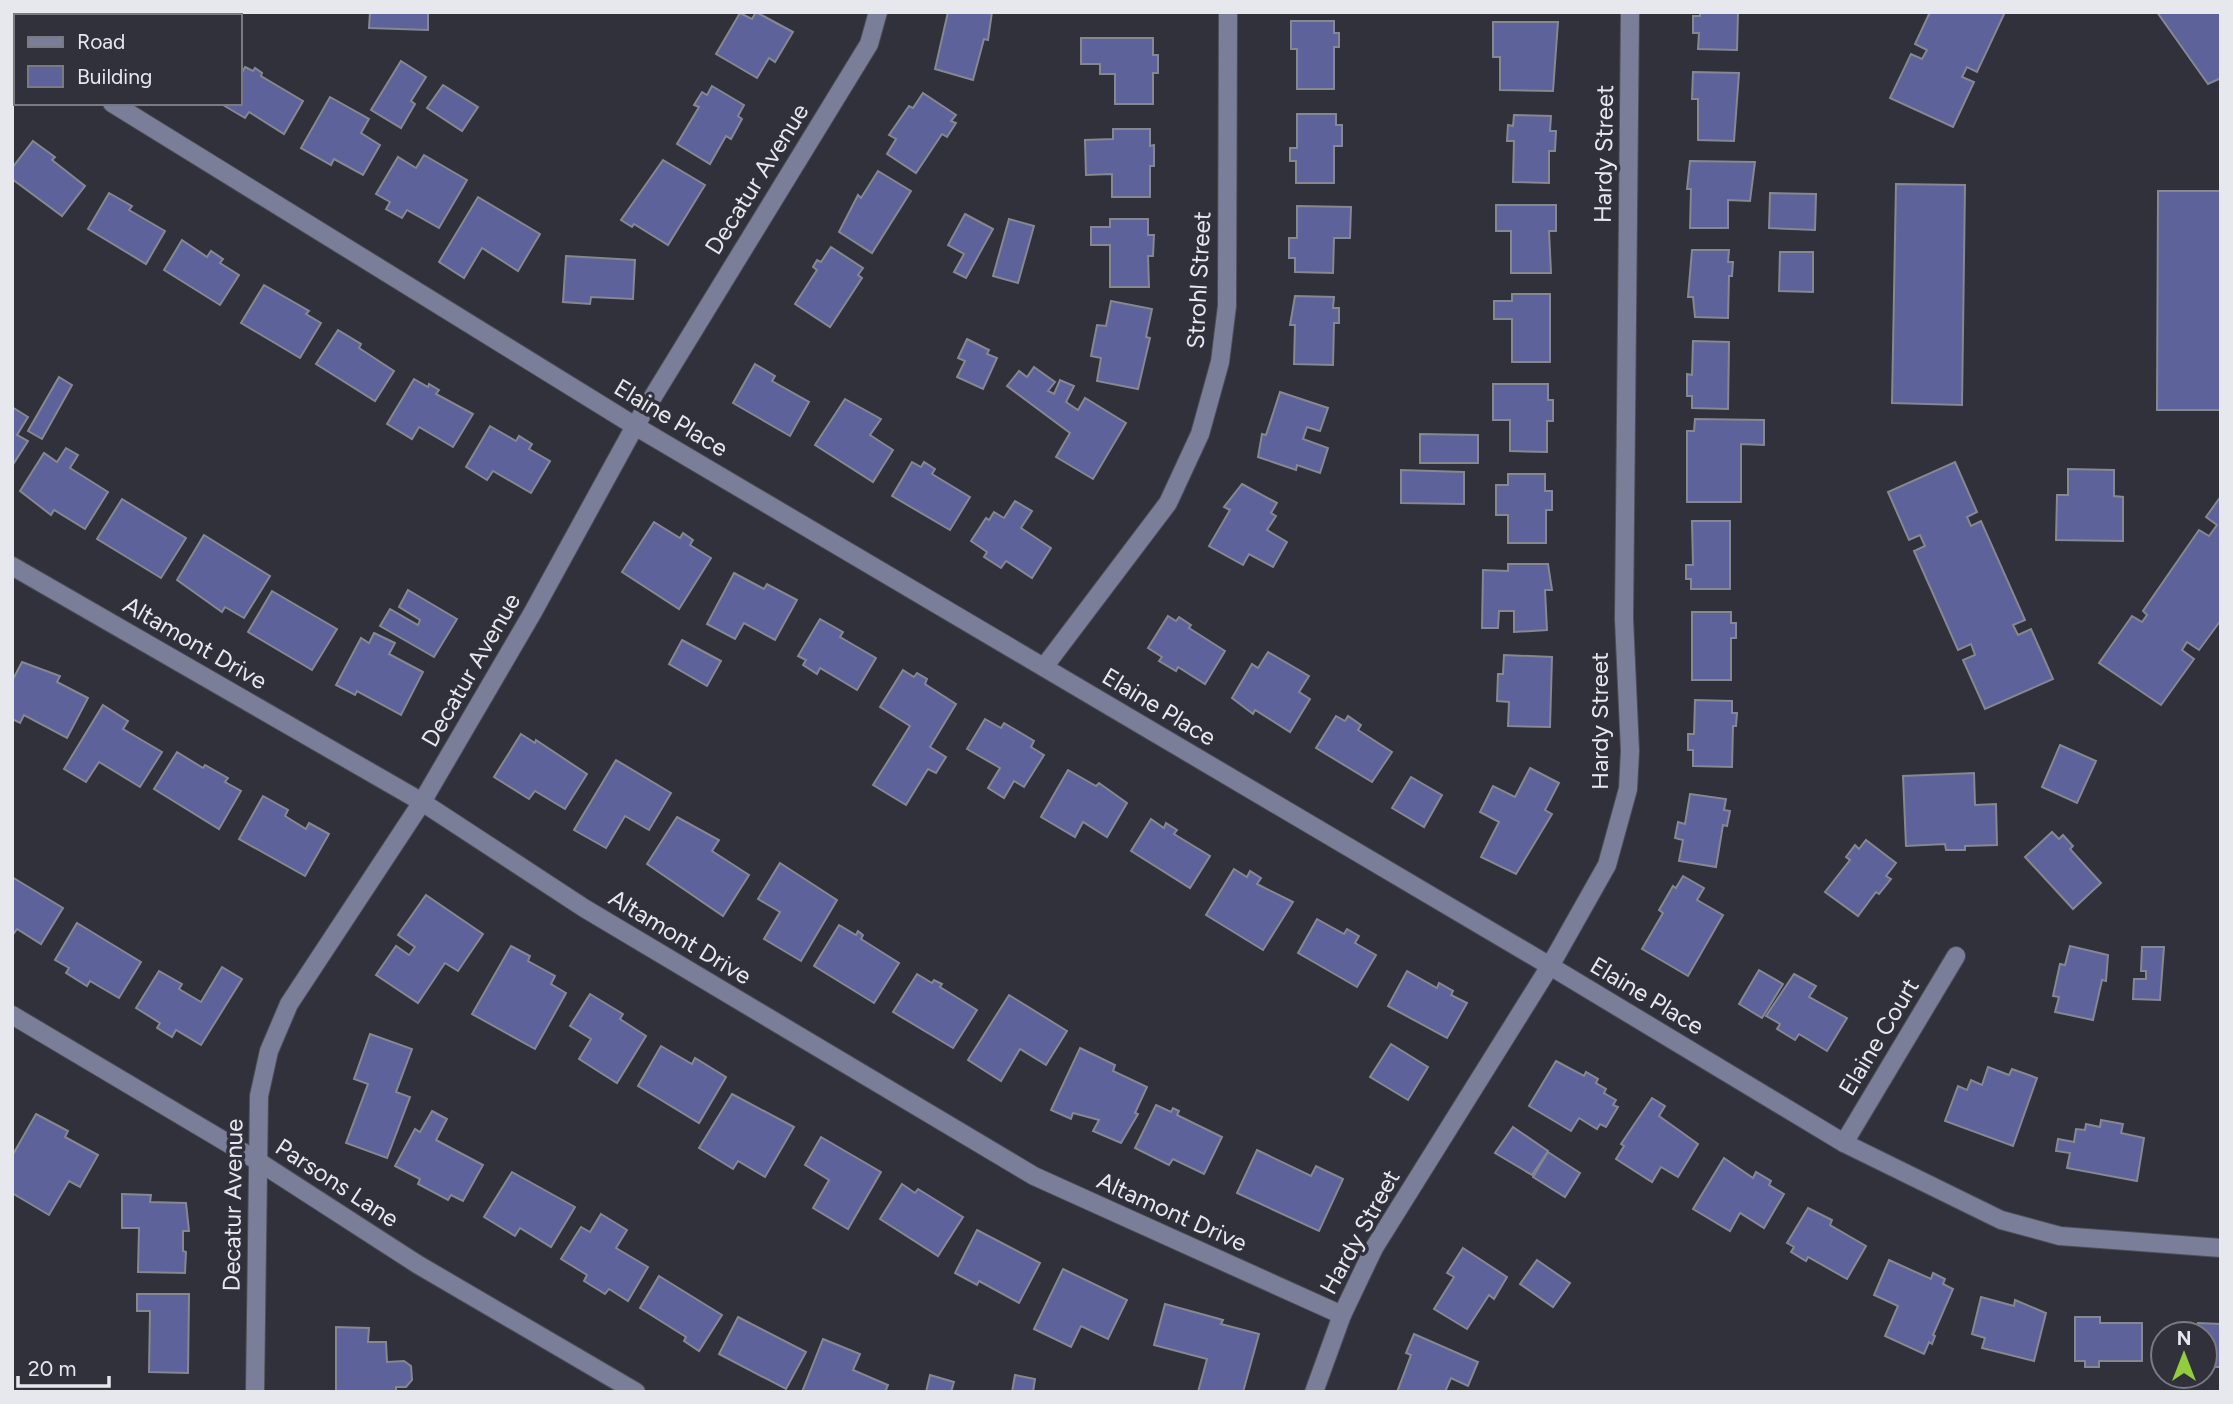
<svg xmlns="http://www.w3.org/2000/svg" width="2233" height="1404" font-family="Figtree,sans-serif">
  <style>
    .building { fill: #5e629a; stroke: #858791; stroke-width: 2 }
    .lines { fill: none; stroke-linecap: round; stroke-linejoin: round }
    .minor-casing { stroke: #4d4e57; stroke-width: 20 }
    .minor { stroke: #7b7e99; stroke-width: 18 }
    .labels { text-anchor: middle; stroke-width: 7; stroke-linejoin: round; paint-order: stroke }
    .street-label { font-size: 24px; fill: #e7e8ee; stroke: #30313a }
  </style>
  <rect width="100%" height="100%" fill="#30313a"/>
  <g class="building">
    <polygon points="370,12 428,12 428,30 369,28"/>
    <polygon points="756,12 793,32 775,62 769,58 757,78 716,54 740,13 752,19"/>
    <polygon points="948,12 992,12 988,40 984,39 973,80 935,69"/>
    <polygon points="1700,12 1738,12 1737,50 1698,49 1699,33 1693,33 1693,16 1700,16"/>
    <polygon points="1930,12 2005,12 1977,72 1967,67 1962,77 1974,82 1953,127 1890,98 1911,54 1922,59 1927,50 1915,44"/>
    <polygon points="2157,12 2221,12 2221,78 2208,84"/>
    <polygon points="1291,21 1334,21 1334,33 1339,33 1339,47 1334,47 1334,89 1297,89 1297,49 1291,49"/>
    <polygon points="1493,22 1558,22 1553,91 1500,90 1500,57 1493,57"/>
    <polygon points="1081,38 1153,38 1153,55 1158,55 1158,73 1153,73 1153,104 1115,104 1115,74 1100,74 1100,64 1081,64"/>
    <polygon points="401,61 426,77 411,101 415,104 401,128 371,110"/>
    <polygon points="245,67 253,71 255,68 262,73 261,76 303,101 284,134 249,112 245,118 223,105 240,103 240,76"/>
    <polygon points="1693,72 1739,73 1734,141 1698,140 1698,99 1692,99"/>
    <polygon points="443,85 478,107 462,131 427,108"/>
    <polygon points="712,86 744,105 738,116 742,119 731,139 726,136 710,164 677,144 699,107 694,105 702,92 707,95"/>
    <polygon points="923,93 956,115 951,121 956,123 947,137 942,134 916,173 887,154 896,139 889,135 909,106 913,108"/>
    <polygon points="330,97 369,119 361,133 380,145 363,175 334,159 331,165 301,148"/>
    <polygon points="1297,114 1336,114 1336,125 1342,125 1342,146 1334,146 1334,183 1296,183 1296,161 1290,161 1290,148 1297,148"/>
    <polygon points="1514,115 1551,116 1550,131 1556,131 1555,151 1549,151 1549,183 1513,182 1514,141 1507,141 1508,125 1513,126"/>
    <polygon points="1113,129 1150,129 1150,146 1154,145 1154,166 1150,166 1150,197 1112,197 1112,174 1086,175 1085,140 1113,139"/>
    <polygon points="33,141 55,157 52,160 85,186 62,216 12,179 12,168"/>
    <polygon points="424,155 467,180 439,228 407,210 402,218 386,209 390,202 376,194 398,157 416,168"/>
    <polygon points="663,160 705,185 668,245 634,224 632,227 621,220"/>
    <polygon points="1690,161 1755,162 1750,201 1728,200 1728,228 1690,228 1691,189 1687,189"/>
    <polygon points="878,171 911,191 872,253 839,232 858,195 861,198"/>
    <polygon points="1896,184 1965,185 1962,405 1892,403"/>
    <polygon points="2158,191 2221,191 2221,410 2157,410"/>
    <polygon points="109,193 132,206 129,210 165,231 146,264 88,229"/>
    <polygon points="1770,193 1816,194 1815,230 1769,228"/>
    <polygon points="478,197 540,234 518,271 482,248 464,278 439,262"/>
    <polygon points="1496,205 1556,205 1556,231 1549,231 1551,273 1511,273 1511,231 1496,231"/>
    <polygon points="1297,206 1351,207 1350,238 1334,238 1333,273 1295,272 1295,258 1289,258 1289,238 1297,238"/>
    <polygon points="965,214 993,229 966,278 954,272 964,254 948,245"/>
    <polygon points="1009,219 1034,226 1018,283 993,276"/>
    <polygon points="1110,219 1148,219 1148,235 1154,235 1153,256 1148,256 1149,287 1110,287 1110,245 1091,245 1091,227 1110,227"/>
    <polygon points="182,240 207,257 211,251 223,259 220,263 239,275 220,305 164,270"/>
    <polygon points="831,247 863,268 858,275 862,278 830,327 795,304 817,270 813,267 817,260 821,262"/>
    <polygon points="1692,250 1729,250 1728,262 1733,262 1732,276 1729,276 1728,318 1695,317 1693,297 1688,297"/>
    <polygon points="1780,252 1813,252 1813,292 1779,291"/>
    <polygon points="566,256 635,260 633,299 591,297 590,304 563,302"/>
    <polygon points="264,285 309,311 306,314 321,323 300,358 241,323"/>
    <polygon points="1512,294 1550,294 1550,362 1512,362 1512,319 1494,319 1494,301 1512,301"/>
    <polygon points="1295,296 1334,297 1333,308 1339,308 1339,323 1334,323 1333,365 1294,364 1295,325 1290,325"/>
    <polygon points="1111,301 1152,309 1146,337 1150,338 1138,389 1097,381 1101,358 1091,356 1097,325 1106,326"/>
    <polygon points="338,330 361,344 359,348 394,371 375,401 316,364"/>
    <polygon points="967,339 989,350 987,354 997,358 983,389 957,377 965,361 958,358"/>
    <polygon points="1693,341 1729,342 1728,409 1692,408 1692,396 1687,396 1687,374 1692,375"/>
    <polygon points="755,364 775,376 772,381 809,402 790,436 733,403"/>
    <polygon points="1034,367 1055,382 1048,391 1054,394 1060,380 1074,386 1066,402 1078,410 1085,398 1126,423 1093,479 1056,457 1070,433 1007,386 1019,371 1027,377"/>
    <polygon points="59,377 72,385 42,439 28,431"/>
    <polygon points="414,379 428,387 429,384 439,390 436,394 473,414 453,447 419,427 412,439 387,424"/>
    <polygon points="1493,384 1548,384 1548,400 1553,400 1553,421 1547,421 1547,452 1510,451 1510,420 1493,420"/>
    <polygon points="1280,392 1328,408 1320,431 1307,427 1303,439 1328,448 1320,473 1297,465 1296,470 1258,457 1262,434 1266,435"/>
    <polygon points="845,399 881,419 870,435 893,450 873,482 815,445"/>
    <polygon points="12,407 28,417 17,435 28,441 12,466"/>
    <polygon points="1695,419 1764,420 1764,445 1741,444 1741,502 1687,502 1687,431 1694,431"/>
    <polygon points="490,426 516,441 519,436 532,444 529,449 550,461 531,493 493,471 487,480 466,467"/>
    <polygon points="1420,434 1478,435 1478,463 1420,463"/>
    <polygon points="66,448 78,455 70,468 108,492 85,529 54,510 51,515 20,491 44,453 57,462"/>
    <polygon points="912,462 921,467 924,462 935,469 932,474 970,497 950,530 892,496"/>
    <polygon points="1955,462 1977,512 1967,517 1971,526 1981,521 2025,620 2013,625 2018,635 2031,629 2053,679 1985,709 1963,660 1975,655 1971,644 1958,650 1914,551 1925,546 1920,535 1909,540 1888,492"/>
    <polygon points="2068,469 2114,470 2114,496 2123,497 2123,541 2056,540 2057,495 2068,495"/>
    <polygon points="1401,470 1464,472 1464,504 1401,503"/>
    <polygon points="1508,474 1545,474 1545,491 1552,491 1552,510 1546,510 1546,543 1508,543 1508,515 1496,515 1496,485 1508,485"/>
    <polygon points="1242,484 1277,503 1271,513 1276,516 1267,530 1287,542 1273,567 1249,554 1243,565 1209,546 1230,510 1224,507"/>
    <polygon points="2221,496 2221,620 2199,650 2187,642 2182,650 2194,659 2161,705 2099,663 2132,616 2142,622 2147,615 2143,611 2199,530 2209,536 2217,525 2206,517"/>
    <polygon points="122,499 186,538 161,578 97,539"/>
    <polygon points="1015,501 1032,511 1021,528 1051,548 1032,578 1006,561 1001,568 984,557 987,552 971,541 986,518 989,520 994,512 1004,518"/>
    <polygon points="1692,521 1730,521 1730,589 1691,589 1691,579 1686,579 1686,565 1693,565"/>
    <polygon points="654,522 680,538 683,533 693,540 690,545 711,558 679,609 622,572"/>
    <polygon points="204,535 270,576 244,618 225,607 222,612 177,580"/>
    <polygon points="1508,564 1548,564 1552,590 1545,590 1547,630 1514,632 1514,611 1499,611 1498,628 1482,628 1483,570 1508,571"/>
    <polygon points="734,573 764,589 767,584 797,600 775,640 744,623 735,639 707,624"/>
    <polygon points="408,590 457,619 434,657 380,626 390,609 418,625 420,620 399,607"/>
    <polygon points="272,591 337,629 312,670 248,632"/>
    <polygon points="1692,612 1731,612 1731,623 1736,623 1736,638 1731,638 1731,680 1692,680"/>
    <polygon points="1168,616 1176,621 1179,617 1191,625 1189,628 1225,651 1205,684 1178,667 1176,671 1159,661 1162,657 1148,648"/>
    <polygon points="820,619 843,632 840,637 876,658 857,690 820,668 817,674 803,665 806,660 798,656"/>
    <polygon points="374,633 395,643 389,654 423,672 401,715 357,691 355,695 336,685 361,638 369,643"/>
    <polygon points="682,640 721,661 707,686 669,664"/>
    <polygon points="1268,652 1309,676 1299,692 1310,699 1290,732 1255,710 1253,714 1232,698 1252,664 1258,668"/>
    <polygon points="1504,655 1552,657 1550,727 1508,726 1509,702 1497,701 1498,674 1503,674"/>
    <polygon points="22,662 60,676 57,682 88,698 67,738 24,715 20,723 12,719 12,681"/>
    <polygon points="903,670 914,677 917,673 927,679 925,684 956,704 930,747 946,757 936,773 928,769 906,805 873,785 910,726 880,707"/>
    <polygon points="1695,700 1732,701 1732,713 1737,713 1736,726 1733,726 1732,767 1693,766 1693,750 1688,750 1688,734 1694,734"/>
    <polygon points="103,705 128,721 123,729 162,752 140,787 99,762 86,782 64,769"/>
    <polygon points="1336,716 1345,721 1348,716 1361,725 1358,730 1392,752 1372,782 1316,748"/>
    <polygon points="985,719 1001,728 1004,723 1034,741 1031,747 1044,755 1024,787 1014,781 1004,798 988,788 1000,768 967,749"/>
    <polygon points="521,734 535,743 536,740 587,774 565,809 535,791 529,799 494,777"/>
    <polygon points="2060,745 2096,761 2077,803 2042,787"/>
    <polygon points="177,752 203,768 205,765 228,778 225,782 241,791 219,829 154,789"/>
    <polygon points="616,760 671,793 649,830 625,816 606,848 574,830"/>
    <polygon points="1530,768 1559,783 1545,810 1552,814 1516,874 1481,857 1499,822 1480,812 1493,786 1515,797"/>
    <polygon points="1068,770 1096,786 1099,783 1127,803 1107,837 1083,822 1075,837 1041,817"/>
    <polygon points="1974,773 1975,805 1996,804 1997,845 1965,846 1965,850 1946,850 1945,844 1906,846 1903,776"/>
    <polygon points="1411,777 1442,795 1424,827 1392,808"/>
    <polygon points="1690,794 1726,799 1724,810 1730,811 1727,826 1723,825 1716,867 1679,861 1683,840 1675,838 1678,822 1685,824"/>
    <polygon points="263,796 288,810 285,816 306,829 309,823 329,834 305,876 239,839"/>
    <polygon points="677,817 719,840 712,851 749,875 723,916 647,864"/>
    <polygon points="1151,819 1164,828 1166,823 1177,830 1174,834 1210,856 1190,888 1131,851"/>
    <polygon points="2052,832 2059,839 2063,835 2073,846 2070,849 2101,883 2073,909 2025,857"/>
    <polygon points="1866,840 1896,863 1886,876 1891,879 1879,894 1876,892 1858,916 1825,892 1850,860 1846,857 1855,845 1859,849"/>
    <polygon points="780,863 837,900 801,961 764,939 780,912 758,899"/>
    <polygon points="1234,869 1247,877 1250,871 1261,878 1257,884 1293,902 1263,950 1206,915"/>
    <polygon points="1683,876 1704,888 1697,900 1723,915 1688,976 1642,949 1663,913 1659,910 1673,886 1676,888"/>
    <polygon points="12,877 63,908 41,944 17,929 12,936"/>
    <polygon points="426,895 483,934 458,971 445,963 418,1003 376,975 396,946 409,955 415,947 398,935"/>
    <polygon points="1317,919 1344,934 1347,929 1359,936 1355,943 1376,955 1357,987 1298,953"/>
    <polygon points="77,923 141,962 119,998 90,981 87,986 66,973 69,968 55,960"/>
    <polygon points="839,925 856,935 858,931 863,935 861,939 899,963 874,1003 814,966"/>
    <polygon points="511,946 530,956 528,961 555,976 551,984 566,993 535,1049 472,1014"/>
    <polygon points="2070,946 2108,955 2106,981 2102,980 2093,1020 2055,1012 2059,997 2053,996 2060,964 2065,965"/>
    <polygon points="2142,947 2164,947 2160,1000 2133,999 2134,979 2146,979 2146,971 2141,971"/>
    <polygon points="222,967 242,979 201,1045 176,1030 172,1037 157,1028 160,1023 136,1008 159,971 182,984 179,989 201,1002"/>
    <polygon points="1759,970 1783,984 1762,1018 1739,1004"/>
    <polygon points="1407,971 1437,988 1439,983 1453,991 1451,995 1467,1003 1447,1038 1388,1006"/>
    <polygon points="917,974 932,983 934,980 942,984 940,987 977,1010 953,1048 893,1012"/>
    <polygon points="1794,974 1816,986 1809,997 1847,1018 1827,1051 1799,1034 1795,1040 1777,1029 1780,1024 1766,1016"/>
    <polygon points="590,994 623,1014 620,1019 646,1036 617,1083 579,1059 591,1039 570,1026"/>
    <polygon points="1009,995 1067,1031 1046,1065 1020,1049 1001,1081 968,1060"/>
    <polygon points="370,1034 412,1049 396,1092 410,1097 387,1158 346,1143 368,1084 354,1079"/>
    <polygon points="1391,1044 1428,1067 1408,1100 1370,1077"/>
    <polygon points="661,1046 692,1064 695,1058 726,1077 699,1123 638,1086"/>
    <polygon points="1080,1048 1115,1065 1113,1071 1147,1087 1135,1113 1138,1114 1121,1143 1093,1131 1099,1120 1073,1113 1071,1119 1051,1110"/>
    <polygon points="1556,1061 1584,1076 1586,1072 1598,1079 1596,1083 1606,1089 1604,1093 1616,1100 1613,1105 1618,1107 1606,1127 1600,1124 1597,1129 1579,1118 1571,1131 1529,1106"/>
    <polygon points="1988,1067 2009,1075 2012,1069 2037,1078 2013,1146 1945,1121 1958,1086 1967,1090 1971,1080 1982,1085"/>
    <polygon points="732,1094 794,1127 765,1177 738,1161 733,1169 699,1148"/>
    <polygon points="1652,1098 1665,1106 1659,1116 1698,1144 1678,1177 1661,1167 1652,1182 1616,1159 1624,1146 1621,1144"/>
    <polygon points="1156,1105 1171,1112 1173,1108 1179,1111 1177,1115 1222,1137 1204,1174 1173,1159 1169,1165 1135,1148"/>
    <polygon points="432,1111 447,1119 436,1140 483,1165 463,1201 451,1195 448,1200 418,1184 420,1179 395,1166 415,1129 420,1132"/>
    <polygon points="36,1114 68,1131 65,1137 98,1155 80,1187 69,1181 49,1215 12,1193 12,1156"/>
    <polygon points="2101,1120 2123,1124 2121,1133 2144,1138 2137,1181 2067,1168 2070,1153 2056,1151 2058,1139 2074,1142 2076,1129 2085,1130 2086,1124 2100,1127"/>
    <polygon points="1513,1127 1548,1151 1532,1175 1495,1153"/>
    <polygon points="821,1137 881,1172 848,1229 813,1208 829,1180 805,1165"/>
    <polygon points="1257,1150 1311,1176 1316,1166 1343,1179 1319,1231 1237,1193"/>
    <polygon points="1548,1152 1580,1173 1565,1197 1533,1177"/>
    <polygon points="1724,1158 1753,1178 1756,1172 1771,1181 1769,1185 1784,1194 1764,1228 1740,1213 1730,1231 1693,1209"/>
    <polygon points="512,1172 575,1207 551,1247 520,1228 515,1236 484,1217"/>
    <polygon points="902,1184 915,1193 918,1189 963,1217 938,1256 880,1219"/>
    <polygon points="122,1194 151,1195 150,1202 186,1203 189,1231 183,1231 183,1251 186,1252 185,1273 138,1272 139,1228 122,1228"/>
    <polygon points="1808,1208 1832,1220 1830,1225 1866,1246 1847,1279 1808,1257 1806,1261 1791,1252 1794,1247 1787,1243"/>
    <polygon points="601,1214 627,1230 616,1248 648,1267 628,1301 609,1289 605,1294 584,1281 587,1275 561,1259 581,1227 590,1232"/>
    <polygon points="977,1230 1040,1263 1019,1303 979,1281 977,1285 955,1273"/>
    <polygon points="1463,1248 1507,1277 1494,1299 1489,1295 1467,1329 1434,1309 1454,1277 1447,1273"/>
    <polygon points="1537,1260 1570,1283 1553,1307 1520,1284"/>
    <polygon points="1889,1260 1931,1279 1933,1273 1945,1279 1943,1284 1953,1289 1933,1335 1935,1336 1932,1344 1929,1342 1924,1354 1885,1336 1898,1306 1874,1295"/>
    <polygon points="1063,1269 1127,1300 1108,1339 1081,1326 1071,1347 1034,1329"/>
    <polygon points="659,1276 722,1315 699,1351 684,1341 686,1337 640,1308"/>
    <polygon points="137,1294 189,1294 188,1373 149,1372 150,1311 137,1311"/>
    <polygon points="1981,1297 2014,1306 2015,1300 2046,1313 2034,1361 1982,1348 1985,1338 1972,1334"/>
    <polygon points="1165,1304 1223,1320 1221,1324 1259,1334 1243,1392 1198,1392 1207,1359 1154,1345"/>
    <polygon points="738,1317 806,1352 786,1389 719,1354"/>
    <polygon points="2075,1317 2100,1317 2100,1323 2142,1323 2142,1361 2099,1361 2099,1367 2085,1367 2085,1361 2075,1361"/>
    <polygon points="2198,1323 2221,1324 2220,1367 2205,1367 2205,1334 2198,1334"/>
    <polygon points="336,1327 369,1328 368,1342 386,1342 387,1362 404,1361 411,1366 412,1380 406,1387 396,1387 396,1392 336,1392"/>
    <polygon points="1414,1334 1478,1362 1468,1386 1451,1378 1445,1392 1397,1392 1411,1355 1406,1353"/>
    <polygon points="823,1339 860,1354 853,1370 888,1385 885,1392 802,1392"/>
    <polygon points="930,1375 954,1382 951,1392 926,1392"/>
    <polygon points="1015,1375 1035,1379 1033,1392 1012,1392"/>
  </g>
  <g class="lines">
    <g class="minor-casing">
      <g id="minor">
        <polyline points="27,12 29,16"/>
        <polyline points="112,103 635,426 1550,966 1844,1143 2001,1220 2060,1236 2221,1248"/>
        <polyline points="12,566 422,802 584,908 1034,1176 1342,1315"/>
        <polyline points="1044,667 1168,503 1200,434 1220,362 1227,306 1228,12"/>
        <polyline points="12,1015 256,1160 417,1264 636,1392"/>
        <polyline points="1844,1143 1956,956"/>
        <polyline points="255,1392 259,1096 269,1051 289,1004 422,802 533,612 635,426 869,44 878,12"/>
        <polyline points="1314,1392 1342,1315 1374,1248 1550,966 1607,865 1628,789 1630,751 1624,619 1630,12"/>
      </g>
    </g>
    <use href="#minor" class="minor"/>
  </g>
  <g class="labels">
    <g class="street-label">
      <text transform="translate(1604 154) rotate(-89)" y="8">Hardy Street</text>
      <text transform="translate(757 179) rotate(-58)" y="8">Decatur Avenue</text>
      <text transform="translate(1199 280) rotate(-87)" y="8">Strohl Street</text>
      <text transform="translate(671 418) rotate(31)" y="8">Elaine Place</text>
      <text transform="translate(195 643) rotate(30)" y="8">Altamont Drive</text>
      <text transform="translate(471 670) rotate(-60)" y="8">Decatur Avenue</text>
      <text transform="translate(1159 707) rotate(31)" y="8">Elaine Place</text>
      <text transform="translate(1600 721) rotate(-90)" y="8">Hardy Street</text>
      <text transform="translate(680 937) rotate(31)" y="8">Altamont Drive</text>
      <text transform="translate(1647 996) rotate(31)" y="8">Elaine Place</text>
      <text transform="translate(1879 1037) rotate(-59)" y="8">Elaine Court</text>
      <text transform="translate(337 1183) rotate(33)" y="8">Parsons Lane</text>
      <text transform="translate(233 1205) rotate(-89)" y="8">Decatur Avenue</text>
      <text transform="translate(1172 1212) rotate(24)" y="8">Altamont Drive</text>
      <text transform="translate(1360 1232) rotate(-61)" y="8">Hardy Street</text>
    </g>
  </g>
  <rect width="2233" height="1404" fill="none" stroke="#e7e8ee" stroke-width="28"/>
  <rect x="14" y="14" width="228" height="91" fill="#30313a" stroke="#797a82" stroke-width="2"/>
  <rect x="28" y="37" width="35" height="10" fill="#7b7e99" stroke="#797a82" stroke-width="2"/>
  <text x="77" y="49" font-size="21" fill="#e7e8ee">Road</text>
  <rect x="28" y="66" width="35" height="21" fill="#5e629a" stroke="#797a82" stroke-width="2"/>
  <text x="77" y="84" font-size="21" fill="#e7e8ee">Building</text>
  <g transform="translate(2184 1355)"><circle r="33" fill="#30313a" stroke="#797a82" stroke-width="2"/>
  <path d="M0-5L12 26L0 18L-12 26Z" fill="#91cd3f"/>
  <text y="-10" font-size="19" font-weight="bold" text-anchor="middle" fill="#e7e8ee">N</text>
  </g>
  <path d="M18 1376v10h91v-10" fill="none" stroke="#e7e8ee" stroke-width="3.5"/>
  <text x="28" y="1376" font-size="21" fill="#e7e8ee" stroke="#30313a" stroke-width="5" paint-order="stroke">20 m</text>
</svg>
